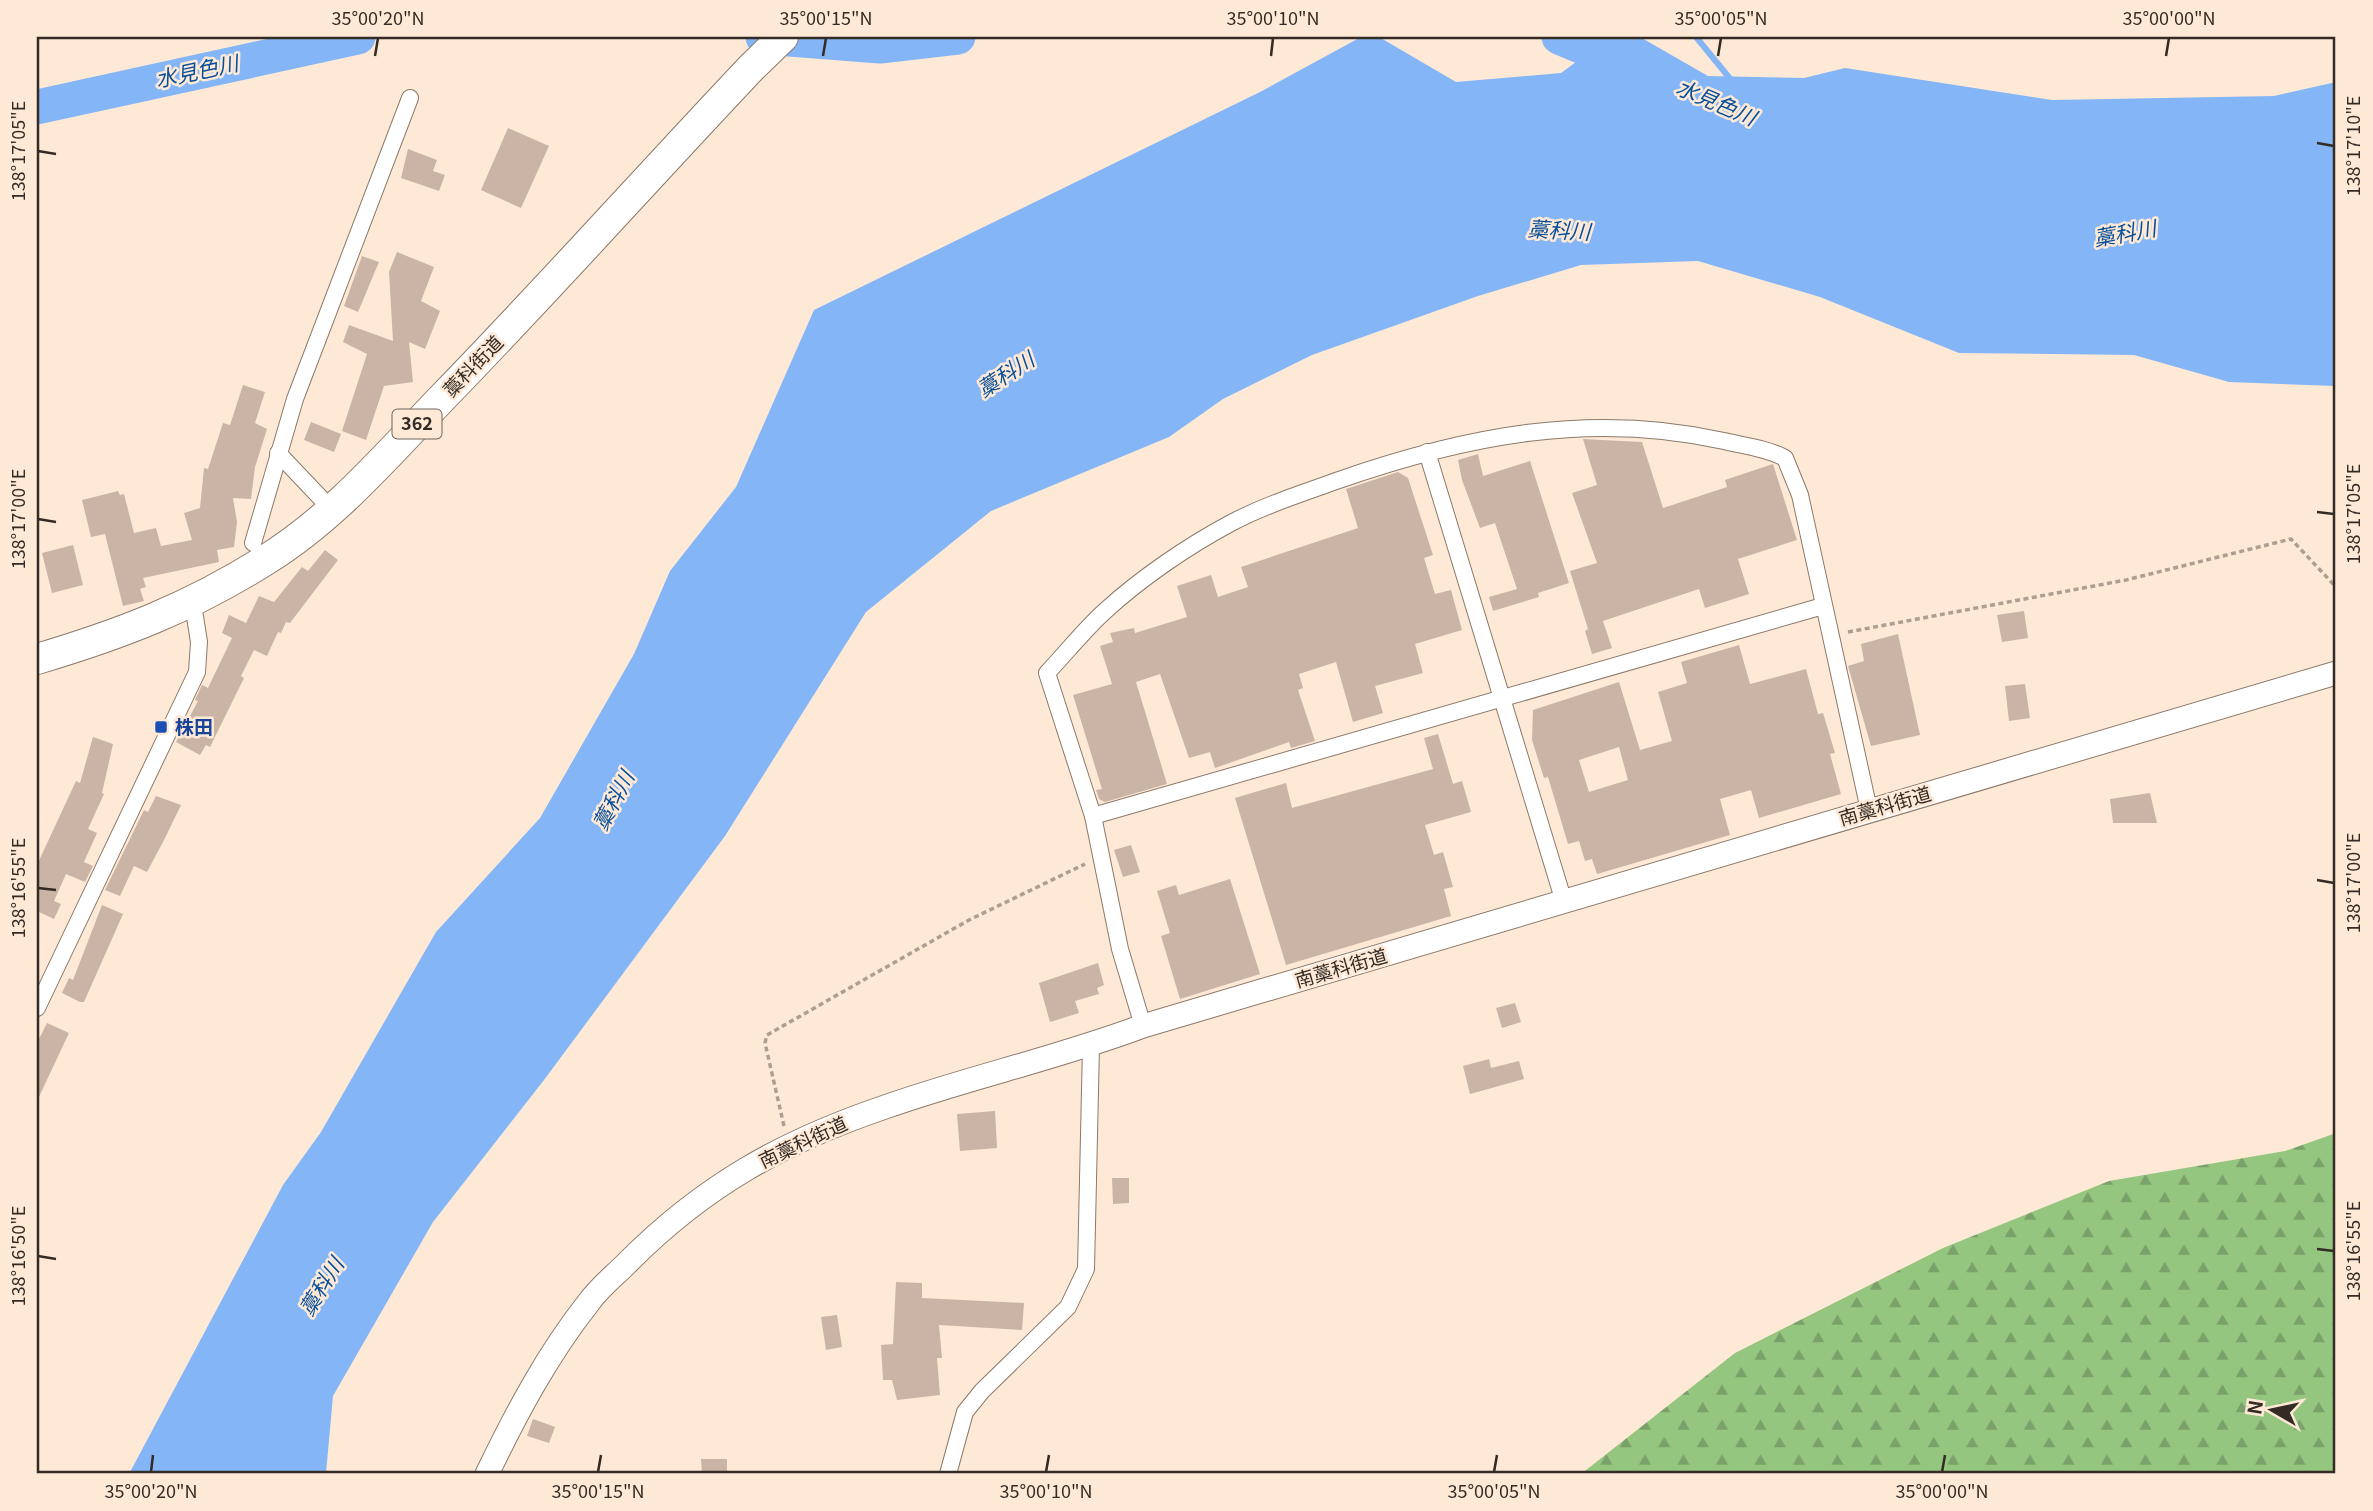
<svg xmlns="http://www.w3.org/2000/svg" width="2373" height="1511" font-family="Georgia,'Noto Sans JP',serif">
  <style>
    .forest { fill: url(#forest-firs) }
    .water { fill: #84b6f7 }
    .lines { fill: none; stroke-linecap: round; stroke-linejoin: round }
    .stream { stroke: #84b6f7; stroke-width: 6 }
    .river { stroke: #84b6f7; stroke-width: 35 }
    .building { fill: #cab4a5; fill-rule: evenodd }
    .street-casing { stroke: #8c7969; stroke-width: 18 }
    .secondary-casing { stroke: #8c7969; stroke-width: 25 }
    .highway-casing { stroke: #8c7969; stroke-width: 32 }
    .path { stroke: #ad9e90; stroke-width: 3.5; stroke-dasharray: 5 3.5; stroke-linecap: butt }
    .street { stroke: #fff; stroke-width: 16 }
    .secondary { stroke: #fff; stroke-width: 23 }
    .highway { stroke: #fff; stroke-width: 30 }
    .ticks { fill: none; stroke: #332b24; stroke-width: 2.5 }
    .transit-dot { fill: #1a4fb4; stroke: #fee9d7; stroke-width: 2.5 }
    .labels { text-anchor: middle; stroke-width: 5; stroke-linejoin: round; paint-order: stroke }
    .shield { fill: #fee9d7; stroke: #70645a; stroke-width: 2 }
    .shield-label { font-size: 18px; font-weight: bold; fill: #332b24 }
    .street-label { font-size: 19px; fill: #332b24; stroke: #fee9d7 }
    .transit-label { font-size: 19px; font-weight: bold; fill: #164399; stroke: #fee9d7; text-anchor: start }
    .water-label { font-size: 21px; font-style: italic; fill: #074f9a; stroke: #fee9d7 }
    .neatline { fill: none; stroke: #332b24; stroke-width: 2.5 }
    .ticks-label { font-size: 18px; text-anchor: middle; fill: #332b24 }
  </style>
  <defs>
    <pattern id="forest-firs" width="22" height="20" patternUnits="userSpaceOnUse" patternTransform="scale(1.75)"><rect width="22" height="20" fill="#95c680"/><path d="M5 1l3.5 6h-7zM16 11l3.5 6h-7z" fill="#7aa169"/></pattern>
  </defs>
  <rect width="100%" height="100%" fill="#fee9d7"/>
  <polygon class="forest" points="2336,1133 2336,1474 1581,1474 1735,1353 1943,1248 2109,1181 2285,1151"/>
  <polygon class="water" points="1361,37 1379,37 1456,82 1561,73 1610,37 1640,37 1708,76 1804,78 1845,68 2052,100 2274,96 2336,82 2336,386 2229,382 2134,355 1959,353 1820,297 1698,261 1581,265 1478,296 1312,355 1223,399 1169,437 991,511 866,612 725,836 544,1080 433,1222 333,1396 326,1473 129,1474 283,1185 321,1132 436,932 540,818 634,654 670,571 736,487 814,310 1260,92"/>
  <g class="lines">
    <polyline class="stream" points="1696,37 1732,81"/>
    <g class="river">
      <polyline points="763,37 880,46 958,37"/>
      <polyline points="1559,37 1636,69"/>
      <polyline points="37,107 358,37"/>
    </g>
  </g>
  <g class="building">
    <polygon points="508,128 549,146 521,208 481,190"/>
    <polygon points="408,149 437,160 433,171 445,175 439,191 401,178"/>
    <polygon points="397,252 434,267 421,301 440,311 425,349 409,342 413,382 384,386 366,440 342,431 367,354 343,342 349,325 393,341 389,272"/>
    <polygon points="362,256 379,262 358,312 344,306"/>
    <polygon points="243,385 265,392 255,423 267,429 255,467 251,499 233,498 237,522 234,547 217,550 219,562 143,578 146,587 140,589 144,601 123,606 105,534 91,537 82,500 118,491 120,495 124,494 134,533 156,528 161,546 192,540 184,513 200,508 204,468 208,469 223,423 230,425"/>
    <polygon points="311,422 341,434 334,452 304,440"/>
    <polygon points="1583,439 1642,442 1663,508 1727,487 1725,480 1773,464 1797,540 1738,559 1749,594 1705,608 1699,589 1603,621 1612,648 1592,654 1585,631 1588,629 1570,571 1597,563 1572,493 1597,485"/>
    <polygon points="1478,454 1483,476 1530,461 1569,583 1538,593 1539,597 1493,611 1489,597 1517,589 1495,523 1480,528 1462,480 1458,460"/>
    <polygon points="1398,472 1408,478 1433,555 1424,558 1435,594 1451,590 1462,630 1415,644 1423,673 1375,686 1383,713 1353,722 1336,662 1299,674 1303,688 1298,690 1315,741 1291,748 1289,742 1215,768 1210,752 1189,758 1160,674 1136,682 1167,784 1105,802 1099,799 1096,790 1102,789 1073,695 1112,684 1100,646 1113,642 1110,633 1134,628 1135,633 1187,617 1177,586 1211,575 1218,597 1248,587 1241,567 1358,528 1346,489"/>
    <polygon points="73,545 83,585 52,593 42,553"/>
    <polygon points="325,550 338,560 290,623 286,622 281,633 278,632 267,656 254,650 241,676 244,678 210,747 206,745 200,755 176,742 198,701 195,700 202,685 208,688 232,638 222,633 229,615 246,623 259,596 274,602 302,567 308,571"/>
    <polygon points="2024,611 2028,638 2002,642 1997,615"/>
    <polygon points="1898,634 1920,735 1871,746 1848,666 1864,661 1861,644"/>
    <path d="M1739,645L1750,684L1806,669L1818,714L1823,713L1835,753L1830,754L1841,794L1759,818L1751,790L1720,799L1730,835L1597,874L1592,859L1585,861L1579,841L1568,844L1548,777L1544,778L1532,740L1533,710L1619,682L1640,750L1672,741L1658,692L1687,683L1681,662ZM1619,747L1628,780L1589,792L1579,760Z"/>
    <polygon points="2025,684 2030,718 2009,721 2005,686"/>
    <polygon points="1438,734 1453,784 1462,781 1471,812 1425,825 1434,855 1443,852 1453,887 1444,889 1451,916 1286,965 1235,798 1286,783 1292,808 1433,769 1424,738"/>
    <polygon points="93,737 113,744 102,793 104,794 88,829 97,833 84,862 93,866 85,882 66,874 54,901 61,904 54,919 37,911 37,865 76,781 80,783"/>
    <polygon points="2150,793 2157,823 2113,823 2110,799"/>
    <polygon points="156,796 181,805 164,840 147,872 134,866 120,896 105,890 144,810 148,812"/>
    <polygon points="1131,845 1140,872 1123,877 1114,850"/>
    <polygon points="1230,879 1260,974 1180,999 1161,936 1170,933 1157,891 1176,885 1179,895"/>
    <polygon points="102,905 123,914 84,1002 80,1002 62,993 69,978 73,980"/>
    <polygon points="1098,963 1104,985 1097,988 1099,994 1075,1001 1079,1013 1050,1022 1039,983"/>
    <polygon points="1515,1003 1521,1022 1502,1028 1496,1008"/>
    <polygon points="47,1023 69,1033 37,1101 37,1043"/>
    <polygon points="1489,1059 1491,1068 1519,1061 1524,1079 1470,1094 1463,1066"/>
    <polygon points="995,1111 997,1148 960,1151 957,1114"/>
    <polygon points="1112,1178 1129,1178 1129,1203 1113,1204"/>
    <polygon points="896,1282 922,1283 922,1298 1024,1303 1022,1330 939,1325 942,1358 937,1358 940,1395 897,1400 892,1380 883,1380 881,1345 893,1344"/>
    <polygon points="837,1315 842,1347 826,1350 821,1317"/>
    <polygon points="533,1419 555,1427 549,1443 527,1436"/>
    <polygon points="701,1459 727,1459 727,1474 702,1474"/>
  </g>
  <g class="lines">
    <g class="street-casing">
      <g id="street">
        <polyline points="1427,452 1564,902"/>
        <polyline points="278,453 333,511"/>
        <polyline points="253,543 295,399 410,98"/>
        <polyline points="1093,816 1823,606"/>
        <polyline points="37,1008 197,672 199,642 193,604"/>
        <path d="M1143,1026L1120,949L1093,816L1047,673C1066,653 1084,630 1105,611C1141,578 1188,546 1231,523C1265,505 1303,493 1339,480C1465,436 1591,411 1724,441C1744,446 1766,448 1785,458L1800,495L1869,810"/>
        <polyline points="948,1474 965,1412 982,1391 1068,1307 1086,1269 1091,1046"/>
      </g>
    </g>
    <g class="secondary-casing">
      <path id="secondary" d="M487,1474C516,1414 547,1355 589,1302C599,1288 614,1276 626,1264C703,1186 782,1142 885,1107C970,1077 1058,1058 1143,1026L2336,673"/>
    </g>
    <g class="highway-casing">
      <path id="highway" d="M37,659C121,634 189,608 264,561C334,518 387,455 443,397C548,289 648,177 751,68L783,37"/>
    </g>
    <g class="path">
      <polyline points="1848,632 2126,580 2291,539 2336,587"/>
      <polyline points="784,1126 765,1043 767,1035 969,920 1085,864"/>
    </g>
    <use href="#street" class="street"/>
    <use href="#secondary" class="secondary"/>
    <use href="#highway" class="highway"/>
  </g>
  <path class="ticks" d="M375,56L378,38M823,56L826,38M1271,56L1273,38M1718,56L1721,38M2166,56L2169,38M2317,143L2334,146M38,151L56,154M2317,512L2334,514M38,519L56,522M2317,880L2334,883M38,888L56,890M2317,1249L2334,1251M38,1256L56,1259M151,1472L153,1455M598,1472L601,1455M1046,1472L1049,1455M1494,1472L1497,1455M1942,1472L1945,1455"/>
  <rect class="transit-dot" x="154" y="720" width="14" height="14" rx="3.5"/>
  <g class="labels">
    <rect class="shield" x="392.5" y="409.5" width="49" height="29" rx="5"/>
    <g class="shield-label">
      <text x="417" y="430">362</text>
    </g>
    <g class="street-label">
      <text transform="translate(473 366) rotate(-46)" y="7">藁科街道</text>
      <text transform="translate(1885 806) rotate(-16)" y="7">南藁科街道</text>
      <text transform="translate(1341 968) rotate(-16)" y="7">南藁科街道</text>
      <text transform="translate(803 1142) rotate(-25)" y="7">南藁科街道</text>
    </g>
    <g class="transit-label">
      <text x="175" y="734">株田</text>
    </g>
    <g class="water-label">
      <text transform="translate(197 72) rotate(-12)" y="7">水見色川</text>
      <text transform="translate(1716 103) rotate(23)" y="7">水見色川</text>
      <text transform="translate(1559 231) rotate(3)" y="7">藁科川</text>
      <text transform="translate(2125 234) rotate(-10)" y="7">藁科川</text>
      <text transform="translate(1006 375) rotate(-33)" y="7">藁科川</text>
      <text transform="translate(614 801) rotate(-62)" y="7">藁科川</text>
      <text transform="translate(322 1287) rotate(-58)" y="7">藁科川</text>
    </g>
  </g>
  <rect width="2373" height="1511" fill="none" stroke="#fee9d7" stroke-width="77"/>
  <g transform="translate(2272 1410) rotate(279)" stroke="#fee9d7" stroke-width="5" paint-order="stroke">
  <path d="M0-5L12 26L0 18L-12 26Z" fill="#332b24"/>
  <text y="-10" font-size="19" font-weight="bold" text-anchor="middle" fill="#332b24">N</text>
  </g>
  <rect x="38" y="38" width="2296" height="1434" class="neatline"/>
  <g class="ticks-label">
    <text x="378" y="25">35°00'20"N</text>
    <text x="826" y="25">35°00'15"N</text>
    <text x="1273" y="25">35°00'10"N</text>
    <text x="1721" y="25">35°00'05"N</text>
    <text x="2169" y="25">35°00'00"N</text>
    <text transform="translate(2354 146) rotate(-90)" y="6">138°17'10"E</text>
    <text transform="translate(19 151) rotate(-90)" y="6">138°17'05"E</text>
    <text transform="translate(2354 514) rotate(-90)" y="6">138°17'05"E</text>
    <text transform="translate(19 519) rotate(-90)" y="6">138°17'00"E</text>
    <text transform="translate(2354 883) rotate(-90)" y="6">138°17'00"E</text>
    <text transform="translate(19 888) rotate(-90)" y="6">138°16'55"E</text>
    <text transform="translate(2354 1251) rotate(-90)" y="6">138°16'55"E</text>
    <text transform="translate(19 1256) rotate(-90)" y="6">138°16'50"E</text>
    <text x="151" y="1498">35°00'20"N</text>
    <text x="598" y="1498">35°00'15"N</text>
    <text x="1046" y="1498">35°00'10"N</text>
    <text x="1494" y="1498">35°00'05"N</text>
    <text x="1942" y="1498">35°00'00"N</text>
  </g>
</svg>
